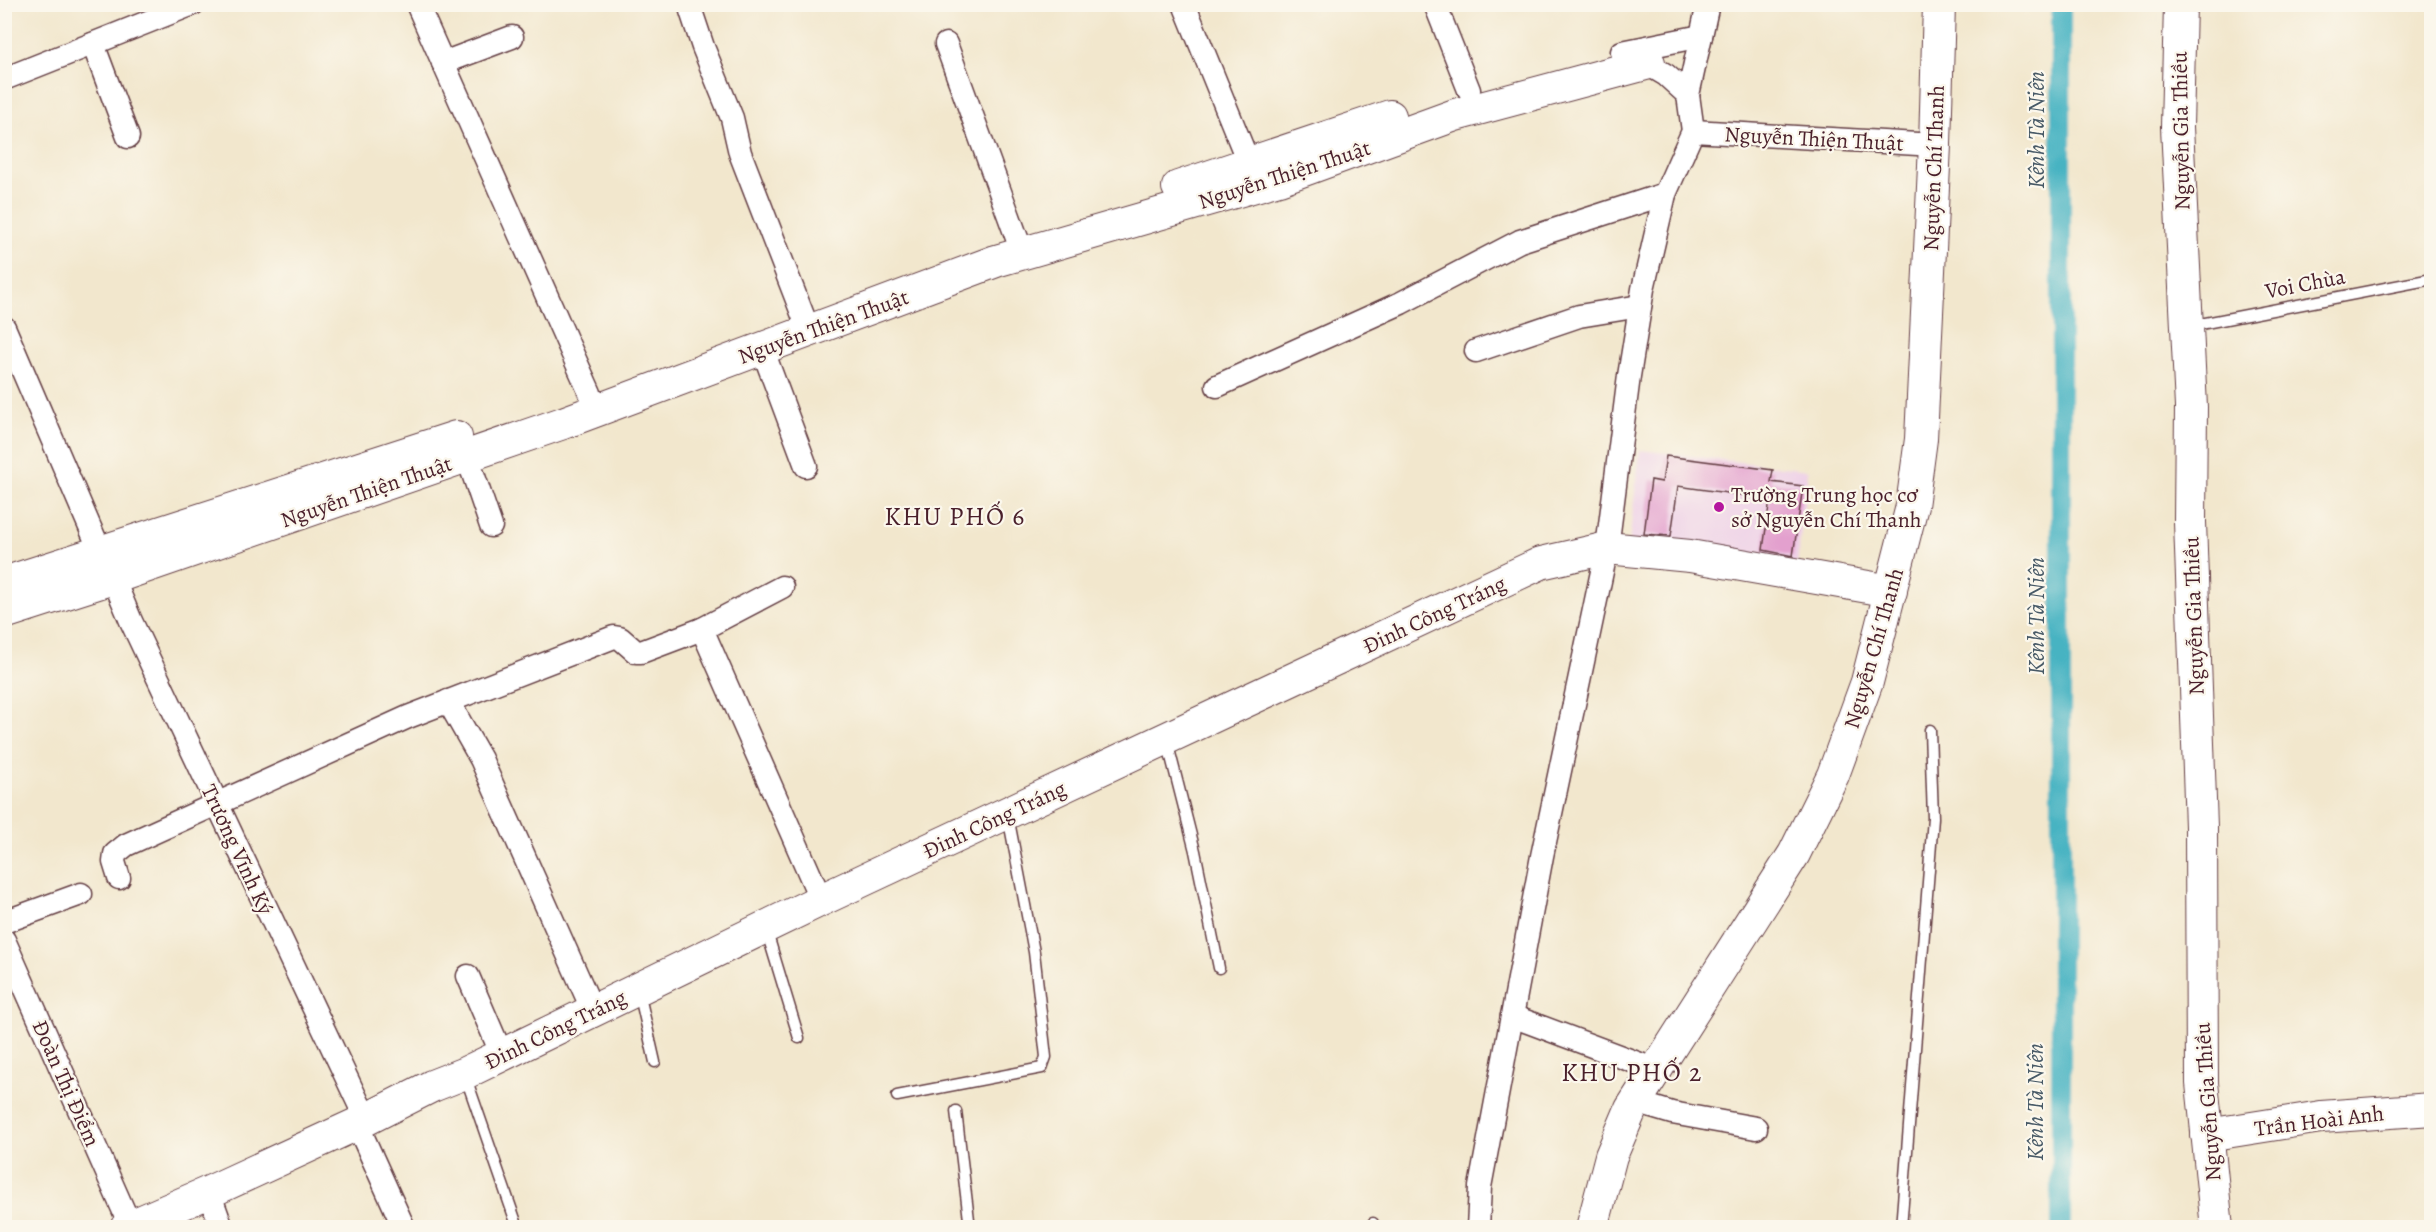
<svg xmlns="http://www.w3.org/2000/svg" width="2436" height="1232" font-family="Alegreya,serif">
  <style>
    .built { fill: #eed0e7 }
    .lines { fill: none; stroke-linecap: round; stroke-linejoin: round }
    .canal { stroke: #46b3c2; stroke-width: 20 }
    .building { fill: #e3a0ce }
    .lane-casing { stroke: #633d43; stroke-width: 13 }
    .street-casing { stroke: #633d43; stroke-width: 25 }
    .secondary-casing { stroke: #633d43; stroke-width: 34 }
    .lane { stroke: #fff; stroke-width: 10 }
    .street { stroke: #fff; stroke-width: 22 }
    .secondary { stroke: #fff; stroke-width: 32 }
    .poi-dot { fill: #b5179e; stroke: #fbf7ec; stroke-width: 2 }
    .labels { text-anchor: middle; stroke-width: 4.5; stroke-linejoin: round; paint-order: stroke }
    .street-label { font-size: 22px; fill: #4a1f2b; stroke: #fbf7ec }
    .poi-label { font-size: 22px; fill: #4a1f2b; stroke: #fbf7ec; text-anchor: start }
    .water-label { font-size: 24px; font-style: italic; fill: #485a67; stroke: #fbf7ec }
    .quarter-label { font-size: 26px; letter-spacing: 1.5px; fill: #4a1f2b; stroke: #fbf7ec }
  </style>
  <rect width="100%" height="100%" fill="#fbf7ec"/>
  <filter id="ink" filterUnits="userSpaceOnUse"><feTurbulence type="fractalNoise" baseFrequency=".0167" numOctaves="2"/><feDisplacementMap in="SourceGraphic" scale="12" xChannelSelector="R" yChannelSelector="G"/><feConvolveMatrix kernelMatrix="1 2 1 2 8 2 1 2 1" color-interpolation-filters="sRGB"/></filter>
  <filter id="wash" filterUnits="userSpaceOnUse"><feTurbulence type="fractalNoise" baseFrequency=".008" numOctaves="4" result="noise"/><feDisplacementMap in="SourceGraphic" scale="24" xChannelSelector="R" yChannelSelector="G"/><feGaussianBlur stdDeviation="1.35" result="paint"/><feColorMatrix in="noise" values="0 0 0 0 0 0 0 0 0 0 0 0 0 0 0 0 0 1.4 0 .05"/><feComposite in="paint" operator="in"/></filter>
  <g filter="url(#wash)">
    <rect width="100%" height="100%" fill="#f2e7cd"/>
    <polygon class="built" points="1640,450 1808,470 1797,564 1629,544"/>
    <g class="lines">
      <polyline class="canal" points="2061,1228 2061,4"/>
    </g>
    <g id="blocks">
      <polygon class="building" points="1666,456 1773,470 1771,482 1803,486 1793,556 1763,550 1770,499 1678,486 1671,536 1644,534 1651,480 1662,482"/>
    </g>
  </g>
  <g filter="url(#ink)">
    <use href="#blocks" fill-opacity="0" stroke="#633d43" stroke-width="1.5"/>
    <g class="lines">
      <g class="lane-casing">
        <g id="lane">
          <polyline points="2190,326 2432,279"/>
          <polyline points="1167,741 1195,851 1219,968"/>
          <polyline points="766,929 799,1038"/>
          <polyline points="639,992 655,1062"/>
          <polyline points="465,1075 518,1228"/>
          <polyline points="897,1096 1042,1068 1046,1057 1034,952 1008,816"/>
          <polyline points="956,1111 970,1228"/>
          <polyline points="1373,1223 1373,1228"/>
          <polyline points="1901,1228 1933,818 1930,730"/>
        </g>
      </g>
      <g class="street-casing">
        <g id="street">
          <polyline points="417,4 590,393"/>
          <polyline points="1184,4 1249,164"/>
          <polyline points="1435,4 1469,90"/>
          <polyline points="691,11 703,47 732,118 740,153 809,331"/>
          <polyline points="93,44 128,137"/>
          <polyline points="946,44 1018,241"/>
          <polyline points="1622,52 1701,36"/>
          <polyline points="1634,56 1666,75 1688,95"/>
          <polyline points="443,63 512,37"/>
          <polyline points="4,79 193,4"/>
          <polyline points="1693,131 1935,145"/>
          <polyline points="4,327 101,553"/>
          <polyline points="762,348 806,466"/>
          <polyline points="1476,351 1579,316 1640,306"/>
          <polyline points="1217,386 1401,303 1520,241 1665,194"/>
          <polyline points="467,456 491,526"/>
          <polyline points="113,578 131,621 366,1119"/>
          <polyline points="702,629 782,587"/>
          <polyline points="448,701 481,759 593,1011"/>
          <polyline points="119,878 114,862 115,854 126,845 408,717 614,637 620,638 636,652 641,652 702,629 821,900"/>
          <polyline points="4,922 81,894"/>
          <polyline points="4,940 130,1225"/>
          <polyline points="468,976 502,1055"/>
          <polyline points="1512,1016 1656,1070"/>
          <polyline points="1635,1102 1672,1113 1756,1128"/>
          <polyline points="357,1124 404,1228"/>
          <polyline points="209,1192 222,1228"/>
          <polyline points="1478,1228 1480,1187 1542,856 1607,548 1629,376 1643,289 1665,194 1693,131 1688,95 1708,4"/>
        </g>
      </g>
      <g class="secondary-casing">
        <g id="secondary">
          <polyline points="2180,4 2177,127 2191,407 2190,522 2201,827 2202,1083 2217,1228"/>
          <polyline points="1178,187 1390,116"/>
          <polyline points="4,583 456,437"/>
          <polyline points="4,613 113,578 563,423 996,261 1279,179 1455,115 1649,63"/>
          <polyline points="2207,1135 2321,1117 2432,1109"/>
          <polyline points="126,1228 209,1192 357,1124 432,1086 465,1073 821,900 1541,563 1607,548 1690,556 1891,591"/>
          <polyline points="1592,1228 1611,1156 1631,1109 1794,854 1833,775 1867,682 1912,506 1921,439 1935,145 1939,4"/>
        </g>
      </g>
      <use href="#lane" class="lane"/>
      <use href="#street" class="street"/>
      <use href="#secondary" class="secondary"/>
    </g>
  </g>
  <circle class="poi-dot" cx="1719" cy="507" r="6"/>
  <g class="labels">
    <g class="street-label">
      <text transform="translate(2180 131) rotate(-91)" y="8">Nguyễn Gia Thiều</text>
      <text transform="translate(1814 138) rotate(3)" y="8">Nguyễn Thiện Thuật</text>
      <text transform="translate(1933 168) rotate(-88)" y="8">Nguyễn Chí Thanh</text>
      <text transform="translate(1284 174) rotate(-18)" y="8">Nguyễn Thiện Thuật</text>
      <text transform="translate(2305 283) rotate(-11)" y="8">Voi Chùa</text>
      <text transform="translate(823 326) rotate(-20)" y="8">Nguyễn Thiện Thuật</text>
      <text transform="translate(366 491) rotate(-19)" y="8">Nguyễn Thiện Thuật</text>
      <text transform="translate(1434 614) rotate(-25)" y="8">Đinh Công Tráng</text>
      <text transform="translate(2193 616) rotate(-92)" y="8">Nguyễn Gia Thiều</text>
      <text transform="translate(1873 648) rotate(-74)" y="8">Nguyễn Chí Thanh</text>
      <text transform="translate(994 819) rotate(-25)" y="8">Đinh Công Tráng</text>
      <text transform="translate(238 849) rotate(65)" y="8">Trương Vĩnh Ký</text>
      <text transform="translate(555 1029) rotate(-26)" y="8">Đinh Công Tráng</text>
      <text transform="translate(67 1083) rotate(66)" y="8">Đoàn Thị Điểm</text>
      <text transform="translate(2207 1102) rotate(-94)" y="8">Nguyễn Gia Thiều</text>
      <text transform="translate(2319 1120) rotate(-7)" y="8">Trần Hoài Anh</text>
    </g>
    <g class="poi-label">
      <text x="1731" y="502">Trường Trung học cơ<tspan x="1731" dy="25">sở Nguyễn Chí Thanh</tspan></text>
    </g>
    <g class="water-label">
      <text transform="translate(2036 130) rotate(-90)" y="8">Kênh Tà Niên</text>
      <text transform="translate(2036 616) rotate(-90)" y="8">Kênh Tà Niên</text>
      <text transform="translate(2035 1102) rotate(-90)" y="8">Kênh Tà Niên</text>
    </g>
    <g class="quarter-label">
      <text x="955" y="525">KHU PHỐ 6</text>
      <text x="1632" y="1081">KHU PHỐ 2</text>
    </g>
  </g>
  <rect width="2436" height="1232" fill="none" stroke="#fbf7ec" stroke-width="24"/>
</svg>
